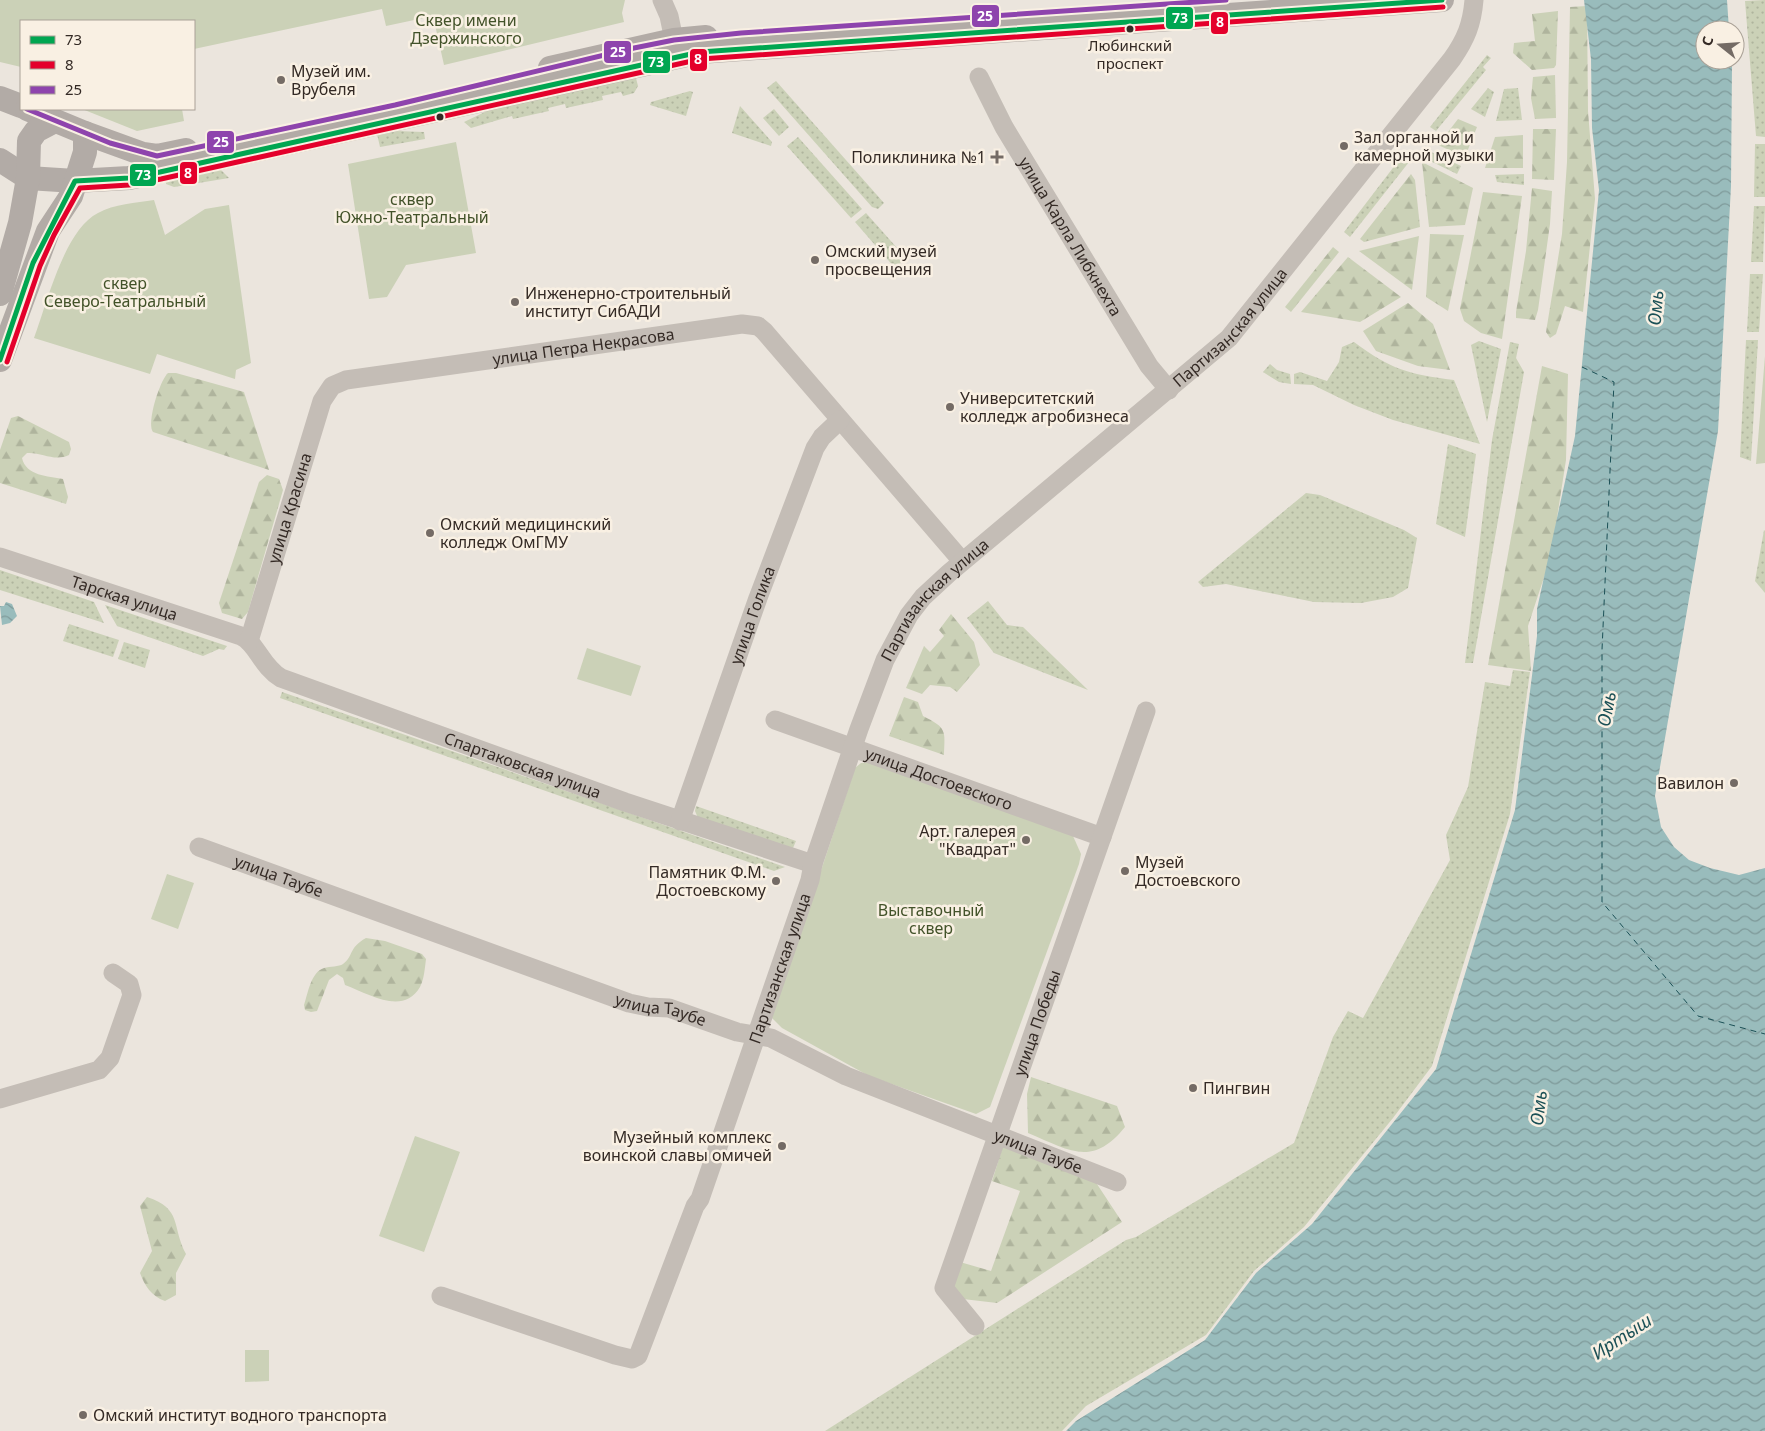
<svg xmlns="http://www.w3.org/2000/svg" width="1765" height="1431" font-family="'Noto Sans',sans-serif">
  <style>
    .grass { fill: url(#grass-dots) }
    .forest { fill: url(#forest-firs) }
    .park { fill: #cbd1b7 }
    .water { fill: url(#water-waves) }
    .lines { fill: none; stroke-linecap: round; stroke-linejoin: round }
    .ferry { stroke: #1b5056; stroke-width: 1; stroke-dasharray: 6 5; stroke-linecap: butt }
    .minor { stroke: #c4bdb6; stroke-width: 19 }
    .major { stroke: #b2aba6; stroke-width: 24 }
    .bus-1-casing { stroke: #f9f0e3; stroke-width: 9 }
    .bus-2-casing { stroke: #f9f0e3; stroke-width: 9 }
    .bus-3-casing { stroke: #f9f0e3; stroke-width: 9 }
    .bus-1 { stroke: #00a651; stroke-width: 5 }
    .bus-2 { stroke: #e4002b; stroke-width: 5 }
    .bus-3 { stroke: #8e44ad; stroke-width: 5 }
    .bus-dot { fill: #342a25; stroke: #f9f0e3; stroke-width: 2 }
    .poi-dot { fill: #746b65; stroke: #f9f0e3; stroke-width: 2 }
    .labels { text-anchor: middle; stroke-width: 5; stroke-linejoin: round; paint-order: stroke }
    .bus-label { font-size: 15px; fill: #342a25; stroke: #f9f0e3 }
    .park-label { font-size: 16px; fill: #425229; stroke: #f9f0e3 }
    .poi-label { font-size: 16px; fill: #342a25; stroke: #f9f0e3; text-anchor: start }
    .street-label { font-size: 16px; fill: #342a25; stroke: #f9f0e3 }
    .water-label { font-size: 18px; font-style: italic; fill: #1b5056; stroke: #f9f0e3 }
    .line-badge { stroke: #f9f0e3; stroke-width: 2 }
    .badge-label { font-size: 14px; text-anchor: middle; font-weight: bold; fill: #fff }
  </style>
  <defs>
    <pattern id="grass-dots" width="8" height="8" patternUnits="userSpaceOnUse" patternTransform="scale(1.25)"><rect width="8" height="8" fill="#cbd1b7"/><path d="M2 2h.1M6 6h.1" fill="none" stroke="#afb49d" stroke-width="1.8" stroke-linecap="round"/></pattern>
    <pattern id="forest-firs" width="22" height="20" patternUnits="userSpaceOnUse" patternTransform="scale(1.25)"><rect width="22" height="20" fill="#cbd1b7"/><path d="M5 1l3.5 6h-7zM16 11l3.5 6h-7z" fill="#afb49d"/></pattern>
    <pattern id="water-waves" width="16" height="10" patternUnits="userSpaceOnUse" patternTransform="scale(1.25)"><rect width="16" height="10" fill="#99bcbc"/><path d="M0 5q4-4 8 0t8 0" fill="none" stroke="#7e9999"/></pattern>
  </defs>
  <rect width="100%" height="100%" fill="#ebe5dd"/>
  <g class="grass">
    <polygon points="1765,0 1765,137 1756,136 1745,1"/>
    <polygon points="1487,55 1491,58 1483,67 1486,70 1436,131 1430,127"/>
    <polygon points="635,74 638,86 634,93 623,96 621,92 602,96 603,100 566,108 565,104 548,108 549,111 513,119 512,116 471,128 464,122 491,109"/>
    <polygon points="776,81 884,203 878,209 872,207 767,88"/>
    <polygon points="1488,88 1494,92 1485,117 1471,109"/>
    <polygon points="1518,88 1522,120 1496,121 1504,89"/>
    <polygon points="690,91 693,92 686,116 650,105 651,102"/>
    <polygon points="740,106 772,142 771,146 732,133"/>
    <polygon points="774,109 789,127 779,136 763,118"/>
    <polygon points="396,131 424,132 425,139 380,147 377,134"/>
    <polygon points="798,137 862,209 851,218 787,146"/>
    <polygon points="1755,144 1765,144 1765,197 1754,197"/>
    <polygon points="1427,150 1461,166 1457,174 1422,157"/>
    <polygon points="1402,156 1409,162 1350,237 1344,232"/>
    <polygon points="218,167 229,178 174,187 166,184 166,180"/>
    <polygon points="1524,174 1524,185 1497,182 1495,175"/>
    <polygon points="1754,206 1765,206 1763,262 1751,262"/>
    <polygon points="866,213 906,258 895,268 855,222"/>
    <polygon points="1750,274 1763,274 1759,332 1747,332"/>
    <polygon points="1746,340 1758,340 1751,461 1740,457"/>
    <polygon points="1479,341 1501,349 1487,422 1471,345"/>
    <path d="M1354,342C1392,370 1408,374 1454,380L1480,444L1393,420L1354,405L1313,385L1294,384V374L1300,372L1327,381L1339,362L1342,347Z"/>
    <polygon points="1510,342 1519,344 1516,358 1524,372 1473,663 1465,663 1492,440"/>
    <polygon points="1270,364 1277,370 1290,374 1291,384 1279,382 1263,372"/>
    <polygon points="1448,444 1476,454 1465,537 1436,524"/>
    <polygon points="1306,493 1320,495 1404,530 1417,538 1408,588 1393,597 1361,603 1314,602 1226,584 1203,587 1198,582"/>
    <polygon points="1764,530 1765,531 1765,593 1755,581"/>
    <polygon points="0,570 94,602 104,623 0,590"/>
    <polygon points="988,601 1007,625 1023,627 1088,690 994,653 967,618"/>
    <polygon points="105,605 227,646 224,650 219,649 203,656 117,626"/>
    <polygon points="69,624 119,640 113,657 63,641"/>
    <polygon points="124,642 150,650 145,668 118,659"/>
    <polygon points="1513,670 1530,672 1510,814 1432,1066 1393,1118 1304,1227 1254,1271 1206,1335 1086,1406 1062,1431 825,1431 1126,1240 1136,1237 1294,1143 1333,1037 1348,1011 1363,1018 1450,860 1446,835 1468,787 1485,682 1510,686"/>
    <polygon points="282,692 785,867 774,871 280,698"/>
    <polygon points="696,806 796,841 793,848 698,818 695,811"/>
  </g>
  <g class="forest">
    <polygon points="1587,6 1588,111 1595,199 1583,312 1565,306 1556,334 1550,338 1546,332 1562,234 1567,162 1570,7"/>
    <polygon points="1558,11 1556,65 1554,68 1532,70 1513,53 1514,43 1535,41 1532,14"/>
    <polygon points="1555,75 1556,118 1535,119 1531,98 1533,77"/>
    <polygon points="1458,119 1477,127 1465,157 1438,145"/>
    <polygon points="1533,129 1556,129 1554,180 1532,179"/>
    <polygon points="1523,135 1523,168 1485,168 1495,137"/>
    <polygon points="1422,162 1473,188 1465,225 1429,227"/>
    <polygon points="1411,174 1415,180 1420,227 1364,242 1360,239"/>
    <polygon points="1532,188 1552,191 1550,224 1538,310 1535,320 1516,318 1516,312 1526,251"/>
    <polygon points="1483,192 1522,196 1502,339 1481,333 1464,321 1460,309"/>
    <polygon points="1430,234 1464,235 1448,311 1426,297"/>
    <polygon points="1419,236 1412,290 1359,251"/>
    <polygon points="1333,247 1339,252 1291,312 1285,307"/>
    <polygon points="1348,257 1401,297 1360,322 1301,312"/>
    <polygon points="1408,303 1433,324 1450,370 1418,366 1376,351 1363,331"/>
    <polygon points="1542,366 1568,374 1566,460 1551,556 1528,626 1531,671 1488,665"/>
    <path d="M168,373H176L244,392L269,470L153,432C146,423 160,380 168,373Z"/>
    <path d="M18,416L69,442L71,449L69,455C54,462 42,452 27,453L22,458C26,476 48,476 63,479L68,497L66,504L0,483V450L11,418Z"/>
    <polygon points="267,475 279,479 283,490 248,612 242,619 222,613 219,603 259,482"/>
    <polygon points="951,614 974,642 980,665 957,692 950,687 930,685 922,694 906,688 924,646 930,652 944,636 939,630"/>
    <path d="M904,697L918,702L923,716C947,728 945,730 944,755L889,736Z"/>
    <path d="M366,938L385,941L422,954L426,959C425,967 424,980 420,987C403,1016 369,994 345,985L343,978L337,974L329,980L317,1011L311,1012L305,1010L304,1005C308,993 311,972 324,968C330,966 339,967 343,964C354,956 348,948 366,938Z"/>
    <path d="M1031,1077L1117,1106L1125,1127C1092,1168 1069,1150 1028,1133L1027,1094Z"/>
    <polygon points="1003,1146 1095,1181 1122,1222 997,1303 963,1299 950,1287 960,1262 991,1271 1020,1191 992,1181"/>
    <path d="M147,1197C183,1209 171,1226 186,1254L176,1273V1295L165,1301C151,1296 145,1286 140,1273L152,1251L140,1206Z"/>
  </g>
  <g class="park">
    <polygon points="0,0 625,0 622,13 624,22 444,65 433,16 386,26 382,9 194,49 194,21 21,21 21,67 0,62"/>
    <polygon points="82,109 182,109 184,121 137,131"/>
    <polygon points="456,142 476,253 406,265 387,297 369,299 348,164"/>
    <path d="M154,200L165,235L205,209L229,205L251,363L236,370L235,379L157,354L150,374L34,338C47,304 64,230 98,213C114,204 136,203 154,200Z"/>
    <polygon points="1765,356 1765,463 1756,464"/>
    <polygon points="587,648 641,666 631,696 577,679"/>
    <polygon points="875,762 1073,836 1081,854 1079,864 990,1107 976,1114 869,1076 782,1028 772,1018 855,768 861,763"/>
    <polygon points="167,874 194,883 178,929 151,919"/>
    <polygon points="415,1136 460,1152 424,1252 379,1236"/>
    <polygon points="245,1350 269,1350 269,1381 245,1382"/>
  </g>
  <g class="water">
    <polygon points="1584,0 1727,0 1729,30 1705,30 1705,60 1732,60 1732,64 1731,186 1718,431 1655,796 1661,827 1674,847 1689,860 1710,868 1739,875 1765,868 1765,1431 1066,1431 1076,1421 1205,1340 1256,1273 1312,1224 1436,1069 1515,810 1537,636 1537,609 1575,436 1599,190 1592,128 1591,59"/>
    <polygon points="6,602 12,604 17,616 10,623 2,625 0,606 4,606"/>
  </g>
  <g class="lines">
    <polyline class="ferry" points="1582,367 1614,382 1602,650 1602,902 1698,1016 1765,1034"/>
    <g class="minor">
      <polyline points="662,0 669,16 674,40"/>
      <path id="s1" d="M979,77L1004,127L1149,366L1169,390"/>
      <path id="s2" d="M0,557L241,636C257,643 261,666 281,678L625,802L813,864"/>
      <path id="s3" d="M249,641L322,401L332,386L346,380L742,324L758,326L764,331L962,561"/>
      <path id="s4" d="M775,720L1102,837"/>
      <path id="s5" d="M680,821L758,598L815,448L822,437L840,420"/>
      <path id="s6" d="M199,847L629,1003L648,1007L669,1008L737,1032L771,1038L846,1076L1117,1182"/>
      <polyline points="0,1099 99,1070 110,1058 132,995 129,984 113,973"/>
      <path id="s7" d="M441,1296L615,1355L632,1359L638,1356L695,1206L700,1199L810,880L813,864L859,729L885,660L909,615L923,597L949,573L1229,338L1452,59C1466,39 1472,24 1474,0"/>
      <path id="s8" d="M975,1326L944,1288L1146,711"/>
    </g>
    <g class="major">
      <polyline points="550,68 674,40 706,37"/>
      <polyline points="0,98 21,106"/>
      <polyline points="27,109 85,133 143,154 157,156 186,150"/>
      <polyline points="0,160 28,178 75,181 129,178 700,52 1442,0"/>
      <polyline points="0,294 20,223 28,178 29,141 36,131 55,121"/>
      <polyline points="0,360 48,231 71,196 85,152 85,133"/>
    </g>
    <g class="bus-1-casing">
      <polyline id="bus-1" points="0,360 33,263 75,181 129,178 160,172 700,52 1442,0"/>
    </g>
    <g class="bus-2-casing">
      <polyline id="bus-2" points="7,362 40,266 54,235 80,188 129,185 161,179 701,59 1443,7"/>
    </g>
    <g class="bus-3-casing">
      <polyline id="bus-3" points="27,109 110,143 157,156 395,105 634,48 674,40 741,33 1226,0"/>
    </g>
    <use href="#bus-1" class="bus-1"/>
    <use href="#bus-2" class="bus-2"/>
    <use href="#bus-3" class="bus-3"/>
  </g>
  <g class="bus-dot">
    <circle cx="1130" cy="29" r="4.5"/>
    <circle cx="440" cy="117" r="4.5"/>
  </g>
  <g class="poi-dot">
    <circle cx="281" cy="80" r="5"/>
    <circle cx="1344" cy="146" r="5"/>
    <path d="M994.5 149.5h5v5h5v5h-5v5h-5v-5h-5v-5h5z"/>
    <circle cx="815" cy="260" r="5"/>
    <circle cx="515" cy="302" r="5"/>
    <circle cx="950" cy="407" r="5"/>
    <circle cx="430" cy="533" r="5"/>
    <circle cx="1734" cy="783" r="5"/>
    <circle cx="1026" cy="840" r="5"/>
    <circle cx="1125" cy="871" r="5"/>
    <circle cx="776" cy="881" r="5"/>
    <circle cx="1193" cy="1088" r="5"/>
    <circle cx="782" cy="1146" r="5"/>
    <circle cx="83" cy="1415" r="5"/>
  </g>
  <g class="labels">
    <g class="bus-label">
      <text x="1130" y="51">Любинский<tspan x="1130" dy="18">проспект</tspan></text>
    </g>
    <g class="park-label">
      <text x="466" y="26">Сквер имени<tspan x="466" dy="18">Дзержинского</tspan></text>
      <text x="412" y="205">сквер<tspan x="412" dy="18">Южно-Театральный</tspan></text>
      <text x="125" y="289">сквер<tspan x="125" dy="18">Северо-Театральный</tspan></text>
      <text x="931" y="916">Выставочный<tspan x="931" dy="18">сквер</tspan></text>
    </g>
    <g class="poi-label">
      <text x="291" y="77">Музей им.<tspan x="291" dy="18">Врубеля</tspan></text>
      <text x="1354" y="143">Зал органной и<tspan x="1354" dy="18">камерной музыки</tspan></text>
      <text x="986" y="163" text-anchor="end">Поликлиника №1</text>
      <text x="825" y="257">Омский музей<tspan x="825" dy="18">просвещения</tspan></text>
      <text x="525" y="299">Инженерно-строительный<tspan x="525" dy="18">институт СибАДИ</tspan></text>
      <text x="960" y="404">Университетский<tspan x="960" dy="18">колледж агробизнеса</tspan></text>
      <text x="440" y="530">Омский медицинский<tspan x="440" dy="18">колледж ОмГМУ</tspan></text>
      <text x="1724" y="789" text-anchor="end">Вавилон</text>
      <text x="1016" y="837" text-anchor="end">Арт. галерея<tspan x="1016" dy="18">"Квадрат"</tspan></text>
      <text x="1135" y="868">Музей<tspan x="1135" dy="18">Достоевского</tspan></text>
      <text x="766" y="878" text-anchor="end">Памятник Ф.М.<tspan x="766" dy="18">Достоевскому</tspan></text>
      <text x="1203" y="1094">Пингвин</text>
      <text x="772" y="1143" text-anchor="end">Музейный комплекс<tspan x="772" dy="18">воинской славы омичей</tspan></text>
      <text x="93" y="1421">Омский институт водного транспорта</text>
    </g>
    <g class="street-label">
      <text dy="6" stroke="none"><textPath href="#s1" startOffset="184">улица Карла Либкнехта</textPath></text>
      <text dy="6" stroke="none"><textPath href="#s7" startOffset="1430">Партизанская улица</textPath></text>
      <text dy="6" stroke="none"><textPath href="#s3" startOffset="524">улица Петра Некрасова</textPath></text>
      <text dy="6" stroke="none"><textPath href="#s3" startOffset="139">улица Красина</textPath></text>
      <text dy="6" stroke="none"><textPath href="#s2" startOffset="131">Тарская улица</textPath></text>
      <text dy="6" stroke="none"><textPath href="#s7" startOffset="1026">Партизанская улица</textPath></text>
      <text dy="6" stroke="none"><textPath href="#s5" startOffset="218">улица Голика</textPath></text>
      <text dy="6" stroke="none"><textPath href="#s2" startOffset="569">Спартаковская улица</textPath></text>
      <text dy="6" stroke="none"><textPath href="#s4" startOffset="174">улица Достоевского</textPath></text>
      <text dy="6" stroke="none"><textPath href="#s6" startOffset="85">улица Таубе</textPath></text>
      <text dy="6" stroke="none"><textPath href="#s7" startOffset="621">Партизанская улица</textPath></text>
      <text dy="6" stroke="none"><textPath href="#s6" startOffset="490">улица Таубе</textPath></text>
      <text dy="6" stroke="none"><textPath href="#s8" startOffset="330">улица Победы</textPath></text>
      <text dy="6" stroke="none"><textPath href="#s6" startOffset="895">улица Таубе</textPath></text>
    </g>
    <g class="water-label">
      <text transform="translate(1656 308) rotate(-85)" y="6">Омь</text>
      <text transform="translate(1607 709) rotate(-79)" y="6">Омь</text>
      <text transform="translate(1539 1108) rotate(-83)" y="6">Омь</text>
      <text transform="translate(1622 1337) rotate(-33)" y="6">Иртыш</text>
    </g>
  </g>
  <g class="line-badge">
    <rect x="971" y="4" width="29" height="24" rx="5" fill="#8e44ad"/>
    <rect x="1165" y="6" width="29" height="24" rx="5" fill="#00a651"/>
    <rect x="1210" y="11" width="19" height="24" rx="5" fill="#e4002b"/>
    <rect x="603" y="40" width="29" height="24" rx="5" fill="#8e44ad"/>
    <rect x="689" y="48" width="19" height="24" rx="5" fill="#e4002b"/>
    <rect x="642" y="50" width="29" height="24" rx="5" fill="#00a651"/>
    <rect x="206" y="130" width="29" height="24" rx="5" fill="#8e44ad"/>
    <rect x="179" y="161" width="19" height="24" rx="5" fill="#e4002b"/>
    <rect x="129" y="163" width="28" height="24" rx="5" fill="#00a651"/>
  </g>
  <g class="badge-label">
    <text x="985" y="21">25</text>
    <text x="1180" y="23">73</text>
    <text x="1220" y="27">8</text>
    <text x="618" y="57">25</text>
    <text x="698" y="64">8</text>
    <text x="656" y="67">73</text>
    <text x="221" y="147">25</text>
    <text x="188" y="178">8</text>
    <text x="143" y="180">73</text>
  </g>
  <rect x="20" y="20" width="175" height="90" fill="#f9f0e3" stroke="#aaa197"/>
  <rect x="30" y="36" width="25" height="8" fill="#00a651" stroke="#aaa197"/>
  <text x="65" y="45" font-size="15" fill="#342a25">73</text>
  <rect x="30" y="61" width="25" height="8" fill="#e4002b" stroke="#aaa197"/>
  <text x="65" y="70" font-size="15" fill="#342a25">8</text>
  <rect x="30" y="86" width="25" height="8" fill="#8e44ad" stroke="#aaa197"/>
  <text x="65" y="95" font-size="15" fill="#342a25">25</text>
  <g transform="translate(1720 45) rotate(287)"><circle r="24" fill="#f9f0e3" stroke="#aaa197"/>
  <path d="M0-4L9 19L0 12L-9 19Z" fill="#746b65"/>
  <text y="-8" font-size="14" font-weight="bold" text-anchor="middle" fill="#342a25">С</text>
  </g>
</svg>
